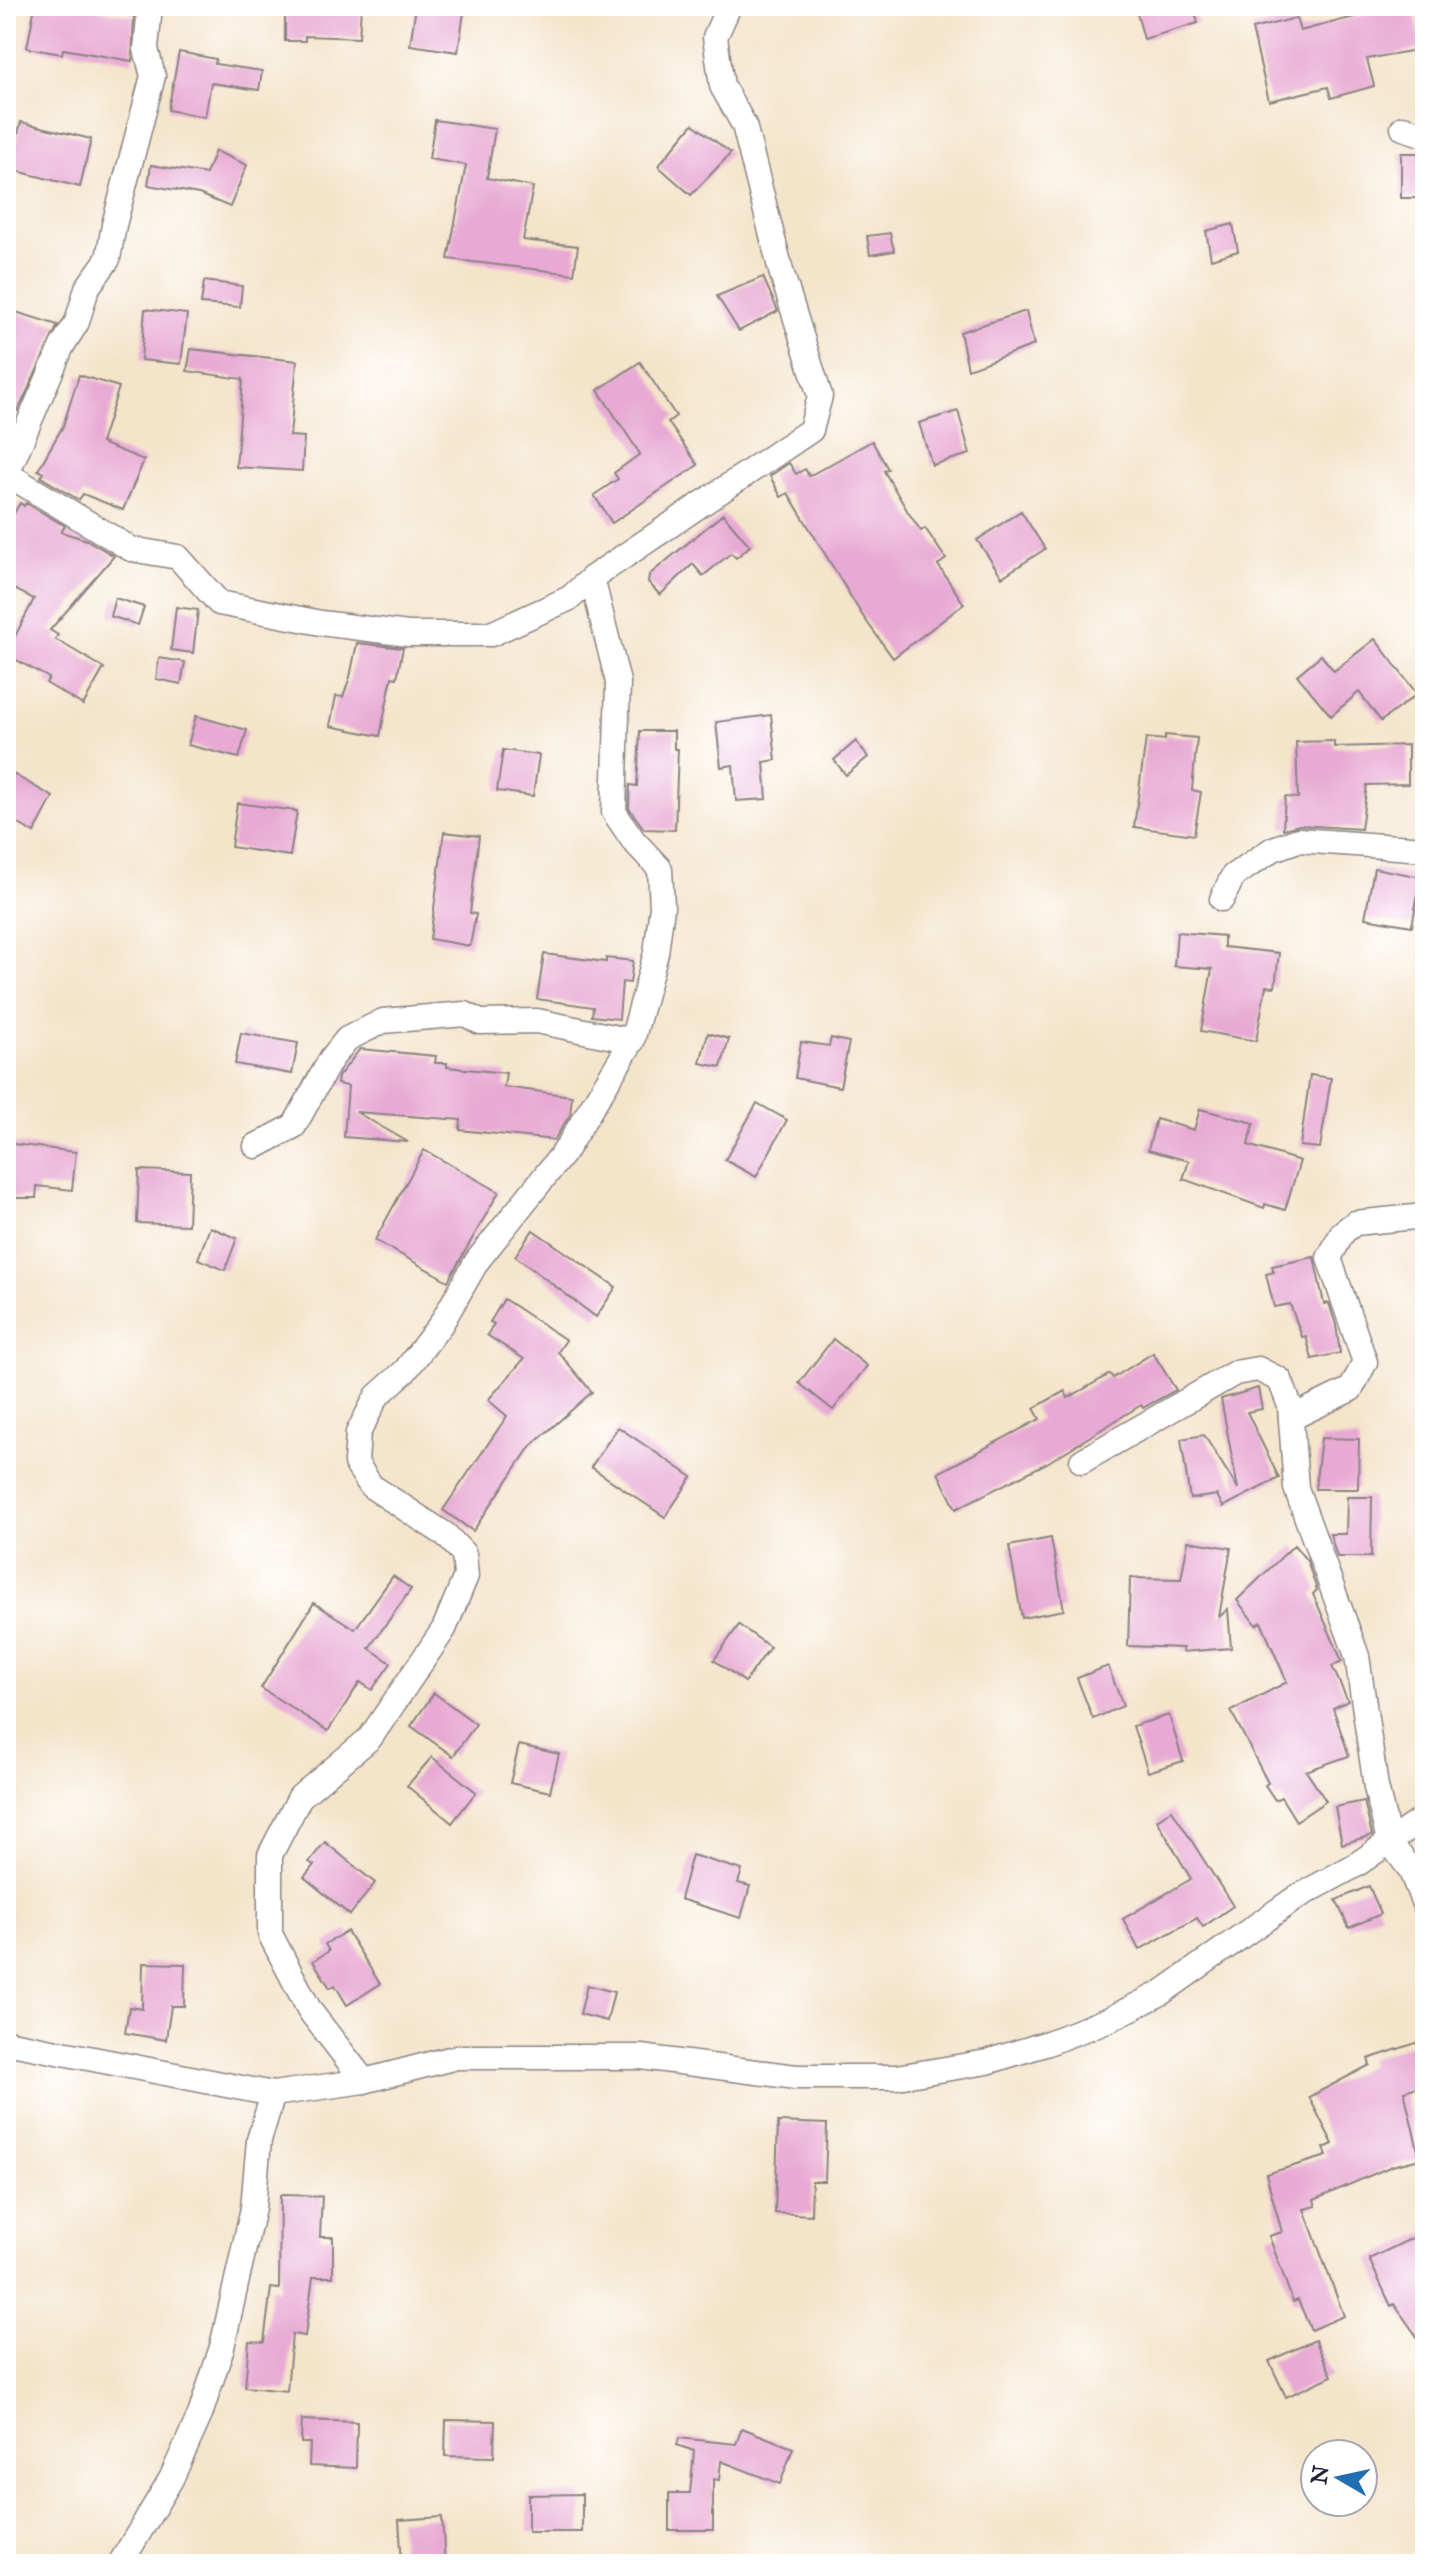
<svg xmlns="http://www.w3.org/2000/svg" width="1431" height="2570" font-family="'IM FELL Great Primer',serif">
  <style>
    .building { fill: #e8aad4 }
    .lines { fill: none; stroke-linecap: round; stroke-linejoin: round }
    .minor-casing { stroke: #8b8382; stroke-width: 27 }
    .minor { stroke: #fff; stroke-width: 24 }
  </style>
  <rect width="100%" height="100%" fill="#fff"/>
  <filter id="ink" filterUnits="userSpaceOnUse"><feTurbulence type="fractalNoise" baseFrequency=".0125" numOctaves="2"/><feDisplacementMap in="SourceGraphic" scale="16" xChannelSelector="R" yChannelSelector="G"/><feConvolveMatrix kernelMatrix="1 2 1 2 8 2 1 2 1" color-interpolation-filters="sRGB"/></filter>
  <filter id="wash" filterUnits="userSpaceOnUse"><feTurbulence type="fractalNoise" baseFrequency=".006" numOctaves="4" result="noise"/><feDisplacementMap in="SourceGraphic" scale="32" xChannelSelector="R" yChannelSelector="G"/><feGaussianBlur stdDeviation="1.8" result="paint"/><feColorMatrix in="noise" values="0 0 0 0 0 0 0 0 0 0 0 0 0 0 0 0 0 1.4 0 .05"/><feComposite in="paint" operator="in"/></filter>
  <g filter="url(#wash)">
    <rect width="100%" height="100%" fill="#f4e4ca"/>
    <g id="blocks">
      <g class="building">
        <polygon points="35,6 93,8 134,16 132,61 63,49 62,54 27,48"/>
        <polygon points="285,6 361,6 359,38 305,36 305,41 285,41"/>
        <polygon points="416,6 465,6 458,52 410,45"/>
        <polygon points="1135,6 1193,6 1198,23 1144,39"/>
        <polygon points="1396,6 1414,6 1421,49 1367,59 1374,86 1331,98 1328,87 1269,101 1252,29 1296,18 1300,31"/>
        <polygon points="179,52 216,59 215,64 262,71 259,90 211,83 205,117 168,110"/>
        <polygon points="435,120 495,129 487,178 533,187 523,240 578,246 574,274 448,259 466,165 429,159"/>
        <polygon points="21,122 91,139 80,187 9,169"/>
        <polygon points="693,124 731,153 691,195 658,166"/>
        <polygon points="215,151 247,165 230,207 199,194 148,185 151,165 206,174"/>
        <rect x="1401" y="153" width="24" height="45"/>
        <polygon points="1233,224 1238,251 1211,259 1206,231"/>
        <polygon points="890,233 894,251 870,255 867,236"/>
        <polygon points="763,277 778,311 739,331 717,296"/>
        <polygon points="204,281 242,286 240,307 201,304"/>
        <polygon points="6,309 58,325 18,411 6,406"/>
        <polygon points="145,309 187,314 181,364 141,360"/>
        <polygon points="1026,311 1034,345 968,369 960,332"/>
        <polygon points="191,349 297,361 290,436 304,437 302,471 236,467 243,379 187,371"/>
        <polygon points="640,362 676,416 668,422 698,465 612,523 594,495 618,479 614,473 640,454 598,390"/>
        <polygon points="79,375 119,387 101,443 144,460 123,510 83,494 79,500 41,477 43,473 38,470 63,426"/>
        <polygon points="958,411 970,454 932,465 919,423"/>
        <polygon points="872,441 888,469 884,471 908,512 921,531 925,528 946,559 938,565 964,604 893,658 862,615 788,493 781,497 770,476 789,463 796,474 805,469 809,476"/>
        <polygon points="20,503 24,506 26,503 65,526 61,532 87,540 114,556 50,630 58,635 55,639 104,668 83,705 46,683 49,678 6,654 34,599 6,585 6,527"/>
        <polygon points="1021,511 1045,549 1002,577 977,540"/>
        <polygon points="723,514 750,546 736,558 731,553 703,576 693,564 660,595 648,582 649,575"/>
        <polygon points="115,598 144,607 138,625 110,616"/>
        <polygon points="176,607 198,610 193,653 171,650"/>
        <polygon points="1375,639 1417,694 1381,721 1359,692 1331,716 1297,675 1321,655 1334,671"/>
        <polygon points="357,643 403,648 397,678 392,677 380,736 330,726 336,696 343,697 350,677"/>
        <polygon points="159,658 185,662 181,684 156,679"/>
        <polygon points="771,715 776,760 764,762 767,799 736,801 733,765 721,767 716,722"/>
        <polygon points="196,716 247,730 239,758 188,745"/>
        <polygon points="640,731 674,731 674,749 678,749 675,830 644,829 629,808 630,785 637,786"/>
        <polygon points="1165,735 1197,738 1192,790 1201,792 1194,835 1134,827 1146,738 1165,740"/>
        <polygon points="856,741 868,757 846,775 834,760"/>
        <polygon points="1334,741 1334,747 1408,745 1408,784 1367,785 1361,829 1299,825 1283,829 1285,797 1298,798 1296,742"/>
        <polygon points="503,750 539,755 533,796 497,791"/>
        <polygon points="6,770 53,797 34,833 6,816"/>
        <polygon points="237,803 297,811 290,856 231,847"/>
        <polygon points="444,832 479,836 470,913 476,914 470,946 430,939"/>
        <polygon points="1374,868 1421,877 1412,926 1365,918"/>
        <polygon points="1177,932 1224,936 1224,947 1279,953 1275,987 1266,986 1256,1041 1201,1031 1212,969 1174,966"/>
        <polygon points="544,954 606,962 606,958 633,961 630,983 622,982 619,1019 592,1016 593,1007 537,999"/>
        <polygon points="241,1033 298,1043 292,1074 235,1064"/>
        <polygon points="708,1033 729,1039 721,1067 700,1063"/>
        <polygon points="831,1038 849,1042 840,1087 795,1078 801,1042 829,1046"/>
        <polygon points="360,1049 436,1056 435,1063 447,1063 447,1067 506,1073 504,1087 572,1096 570,1115 554,1140 460,1130 461,1120 356,1112 408,1142 344,1137 348,1086 337,1084 338,1077"/>
        <polygon points="1310,1075 1331,1078 1320,1148 1300,1146"/>
        <polygon points="757,1103 787,1120 756,1177 725,1160"/>
        <polygon points="1200,1109 1254,1123 1248,1145 1300,1161 1285,1210 1265,1204 1264,1208 1183,1179 1189,1161 1148,1150 1156,1119 1194,1130"/>
        <polygon points="6,1143 76,1152 72,1190 37,1186 36,1198 6,1198"/>
        <polygon points="424,1150 499,1192 448,1281 375,1240"/>
        <polygon points="139,1170 190,1172 188,1225 137,1223"/>
        <polygon points="210,1227 237,1238 225,1270 198,1259"/>
        <polygon points="533,1230 616,1287 596,1317 515,1256"/>
        <polygon points="1314,1257 1324,1304 1329,1303 1336,1325 1340,1353 1312,1359 1306,1336 1302,1337 1290,1304 1274,1307 1266,1274 1274,1272 1272,1266"/>
        <polygon points="504,1299 566,1340 558,1352 592,1392 530,1447 473,1531 443,1510 507,1416 488,1400 524,1359 487,1335 494,1324 490,1322"/>
        <polygon points="833,1339 867,1366 833,1410 799,1383"/>
        <polygon points="1153,1353 1176,1390 1143,1408 1141,1405 1047,1463 956,1509 938,1473 1040,1419 1034,1408 1065,1391 1068,1398 1110,1374 1113,1378"/>
        <polygon points="1258,1388 1262,1409 1247,1412 1279,1478 1223,1507 1217,1495 1190,1499 1181,1439 1204,1435 1238,1489 1221,1399"/>
        <polygon points="618,1427 692,1477 665,1517 591,1467"/>
        <polygon points="1321,1438 1359,1439 1358,1489 1315,1489"/>
        <polygon points="1347,1497 1372,1497 1371,1557 1337,1557 1330,1534 1346,1534"/>
        <polygon points="1051,1538 1064,1610 1022,1618 1009,1546"/>
        <polygon points="1188,1541 1231,1548 1219,1617 1228,1609 1231,1648 1182,1652 1183,1648 1128,1646 1130,1578 1181,1579"/>
        <polygon points="1294,1545 1307,1561 1317,1590 1313,1594 1342,1661 1332,1666 1348,1701 1333,1708 1349,1756 1306,1771 1326,1801 1296,1821 1281,1797 1275,1800 1265,1785 1268,1783 1231,1711 1287,1682 1261,1622 1256,1625 1237,1600"/>
        <polygon points="393,1576 411,1589 369,1648 391,1663 372,1690 360,1682 328,1731 261,1688 314,1603 355,1629"/>
        <polygon points="739,1625 770,1647 745,1682 714,1660"/>
        <polygon points="1108,1666 1123,1706 1093,1719 1077,1678"/>
        <polygon points="434,1693 476,1724 453,1756 411,1726"/>
        <polygon points="1169,1715 1183,1761 1148,1772 1133,1726"/>
        <polygon points="519,1745 559,1754 550,1792 510,1783"/>
        <polygon points="432,1757 476,1792 452,1823 407,1786"/>
        <polygon points="1364,1801 1372,1835 1342,1844 1335,1807"/>
        <polygon points="1172,1810 1233,1906 1203,1927 1197,1918 1139,1950 1123,1919 1191,1879 1157,1820"/>
        <polygon points="325,1842 375,1883 350,1915 304,1877 314,1865 309,1862"/>
        <polygon points="692,1855 742,1870 738,1883 750,1886 741,1918 680,1899"/>
        <polygon points="1369,1886 1381,1914 1349,1928 1336,1900"/>
        <polygon points="347,1931 380,1984 347,2005 335,1985 330,1988 313,1961 329,1951 325,1944"/>
        <polygon points="143,1963 185,1964 184,2006 171,2006 166,2040 125,2033 129,2007 142,2009"/>
        <polygon points="587,1985 614,1992 607,2021 580,2014"/>
        <polygon points="1422,2041 1425,2085 1404,2091 1420,2159 1392,2166 1314,2200 1316,2206 1304,2209 1344,2316 1311,2330 1298,2300 1293,2302 1269,2236 1282,2232 1266,2174 1327,2156 1324,2148 1333,2144 1309,2097 1370,2065 1368,2059"/>
        <polygon points="778,2122 827,2124 825,2181 812,2181 811,2215 775,2213"/>
        <polygon points="280,2195 322,2196 320,2237 333,2237 333,2277 313,2277 305,2336 292,2334 287,2391 245,2387 249,2341 264,2342 271,2288 279,2289"/>
        <polygon points="1425,2232 1425,2348 1394,2304 1391,2306 1369,2259"/>
        <polygon points="1315,2340 1332,2376 1286,2397 1269,2361"/>
        <polygon points="302,2420 357,2422 356,2468 309,2466 310,2443 301,2443"/>
        <polygon points="446,2420 495,2421 494,2457 445,2456"/>
        <polygon points="742,2428 793,2448 780,2484 721,2461 719,2480 713,2479 713,2530 669,2530 669,2493 690,2493 694,2451 677,2445 679,2438 736,2444"/>
        <polygon points="582,2494 582,2532 528,2532 528,2495"/>
        <polygon points="442,2517 445,2564 402,2564 399,2520"/>
      </g>
    </g>
  </g>
  <g filter="url(#ink)">
    <use href="#blocks" fill-opacity="0" stroke="#8b8382" stroke-width="2"/>
    <g class="lines">
      <g class="minor-casing">
        <g id="minor">
          <polyline points="1403,128 1425,135"/>
          <polyline points="7,474 131,549 178,557 219,603 321,623 408,634 491,634 570,598 592,578"/>
          <polyline points="6,476 62,346 77,322 87,288 108,259 114,225 153,76 146,49 150,6"/>
          <polyline points="1222,899 1233,876 1273,849 1298,840 1425,849"/>
          <polyline points="256,1146 294,1126 331,1059 347,1039 383,1021 465,1014 480,1022 537,1021 632,1041"/>
          <polyline points="1291,1418 1351,1389 1365,1362 1329,1258 1343,1232 1355,1223 1425,1216"/>
          <polyline points="1082,1461 1235,1373 1258,1369 1280,1380 1290,1406 1296,1488 1357,1656 1376,1787 1389,1841 1410,1869 1425,1906"/>
          <polyline points="6,2042 273,2094 364,2081 457,2057 641,2057 796,2077 897,2077 987,2062 1048,2043 1110,2019 1161,1993 1297,1897 1356,1865 1425,1817"/>
          <polyline points="364,2081 310,2011 270,1934 270,1855 300,1797 370,1738 444,1629 466,1576 464,1554 446,1535 371,1486 356,1463 358,1433 377,1396 405,1371 441,1324 477,1261 565,1151 632,1041 656,953 662,907 660,869 633,840 614,812 618,682 592,578 811,430 820,396 781,271 744,125 722,86 715,37 729,6"/>
          <polyline points="120,2564 171,2479 200,2415 222,2347 253,2208 259,2140 273,2094"/>
        </g>
      </g>
      <use href="#minor" class="minor"/>
    </g>
  </g>
  <rect width="1431" height="2570" fill="none" stroke="#fff" stroke-width="32"/>
  <g transform="translate(1339 2478) rotate(279)"><circle r="38" fill="#ffffff" stroke="#a7a7b1" stroke-width="2"/>
  <path d="M0-6L14 30L0 20L-14 30Z" fill="#1f6fb2"/>
  <text y="-12" font-size="22" font-weight="bold" text-anchor="middle" fill="#22223b">N</text>
  </g>
</svg>
